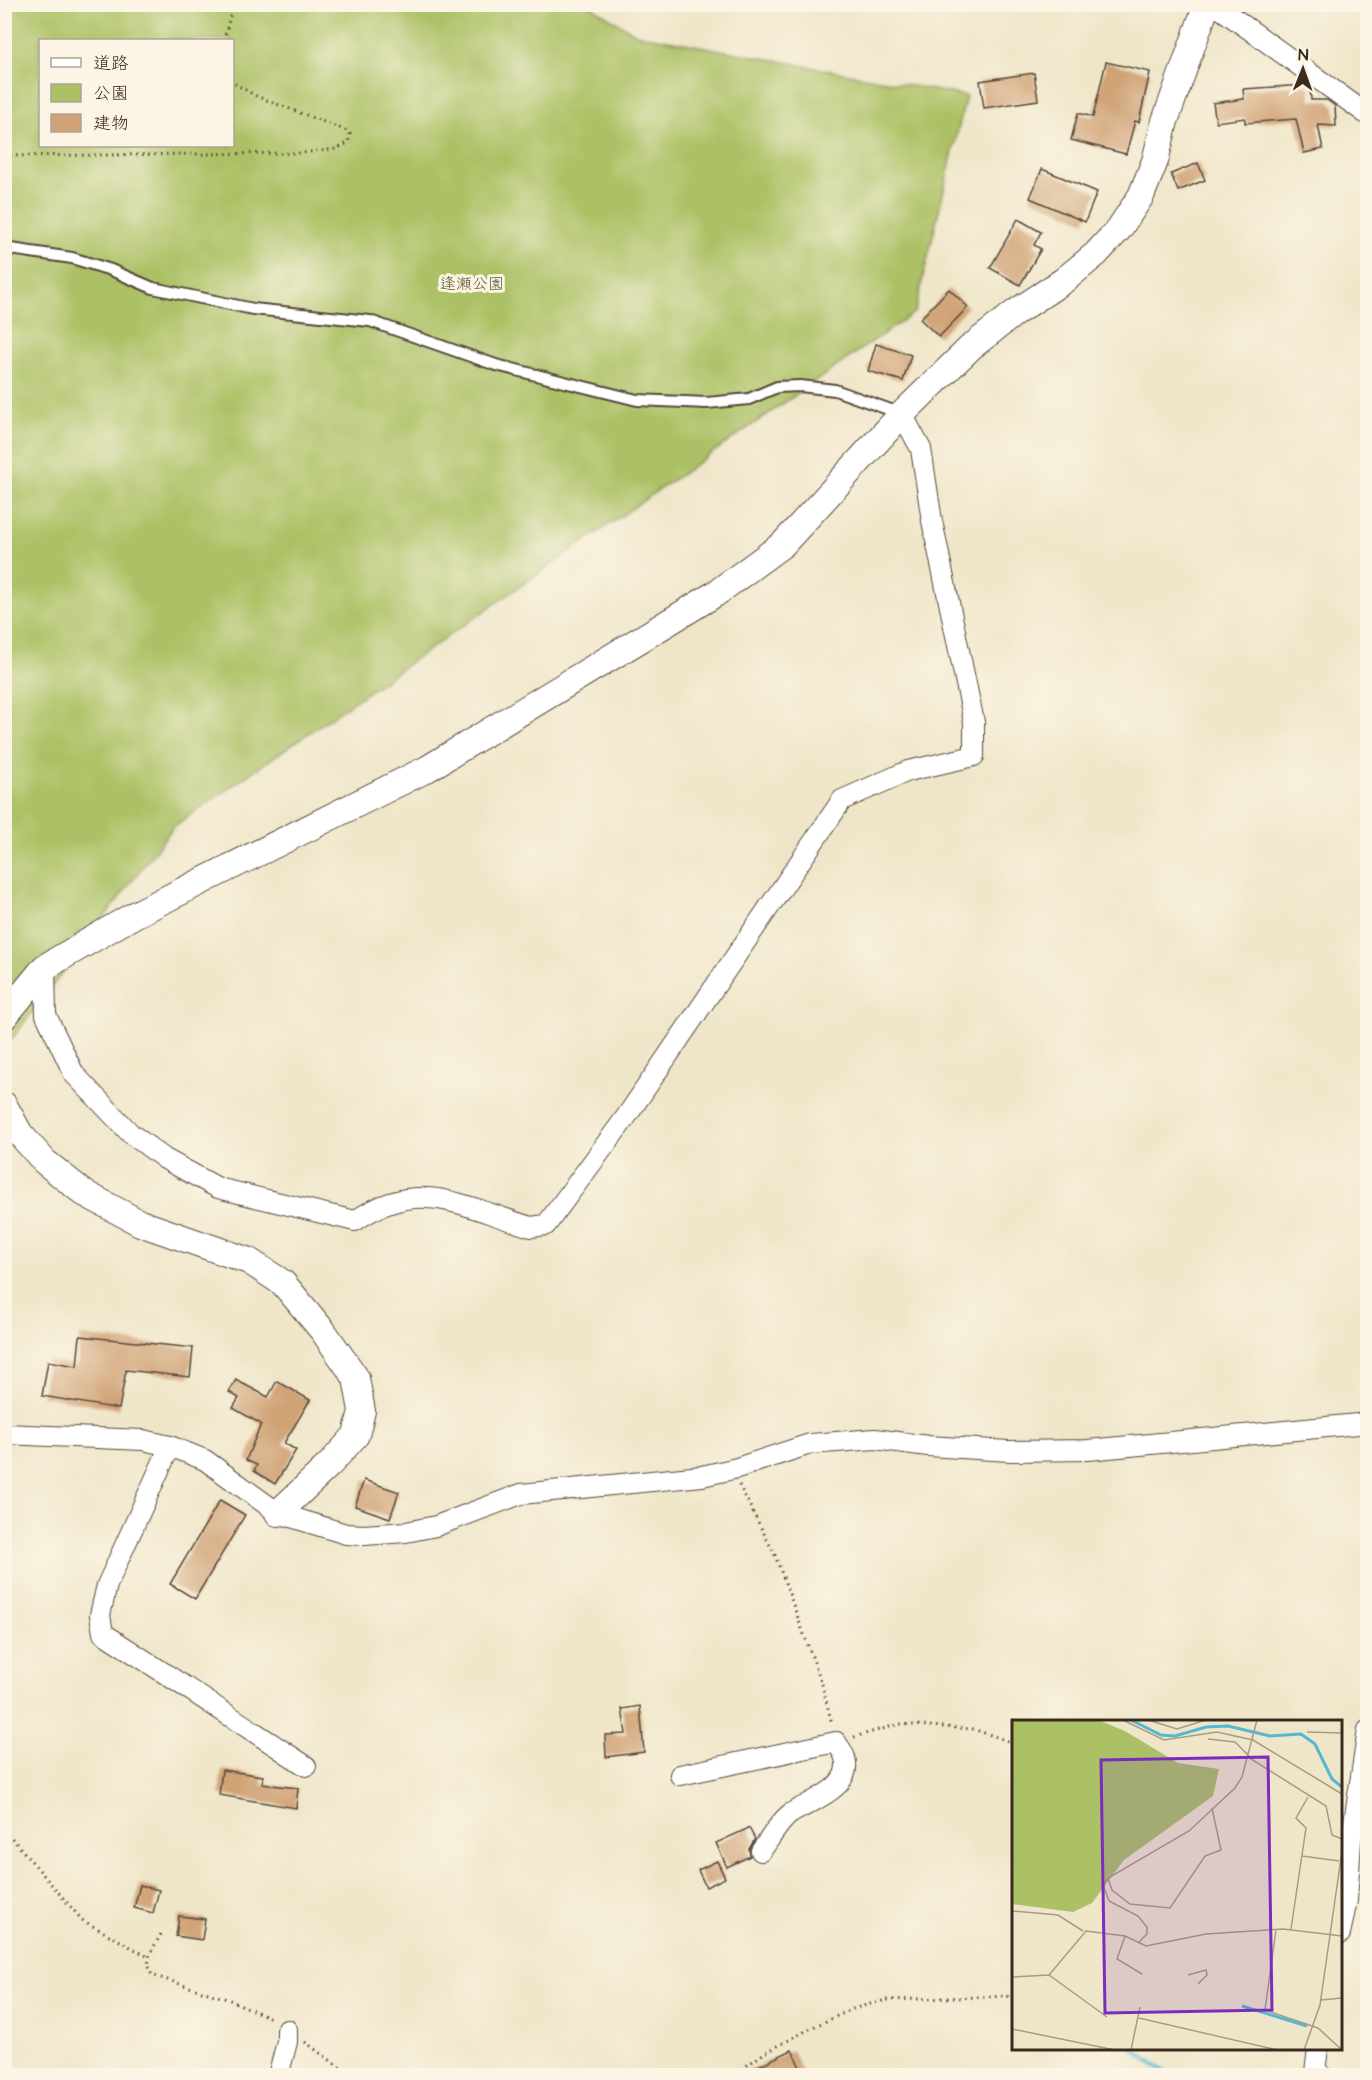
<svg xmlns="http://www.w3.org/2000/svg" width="1372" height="2080" font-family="'Architects Daughter','Klee One',sans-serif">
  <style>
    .green { fill: #acc165; stroke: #747642; stroke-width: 1.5; fill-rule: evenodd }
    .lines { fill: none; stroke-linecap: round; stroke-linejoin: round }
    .stream { stroke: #53b8d2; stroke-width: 5 }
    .building { fill: #d0a376 }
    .service-casing { stroke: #564638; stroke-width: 14 }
    .minor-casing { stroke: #564638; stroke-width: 22 }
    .tertiary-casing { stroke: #564638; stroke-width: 28 }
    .path { stroke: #564638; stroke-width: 3; stroke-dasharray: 1.5 4.5; stroke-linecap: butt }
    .service { stroke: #fff; stroke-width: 10 }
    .minor { stroke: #fff; stroke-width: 20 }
    .tertiary { stroke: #fff; stroke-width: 26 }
    .labels { text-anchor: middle; stroke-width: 6; stroke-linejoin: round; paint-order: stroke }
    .park-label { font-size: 16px; fill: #5d5733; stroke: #fcf5e5 }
    .inset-river { fill: none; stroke: #53b8d2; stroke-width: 3 }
    .inset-road { fill: none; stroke: #a79b85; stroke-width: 1.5 }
    .view { fill: #7b2cbf; fill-opacity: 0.15; stroke: #7b2cbf; stroke-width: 3 }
    .inset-edge { fill: none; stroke: #3b2a1e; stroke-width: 3 }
  </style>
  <rect width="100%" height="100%" fill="#fcf5e5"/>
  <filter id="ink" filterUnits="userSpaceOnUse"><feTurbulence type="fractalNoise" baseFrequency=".0167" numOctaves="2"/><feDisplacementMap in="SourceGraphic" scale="12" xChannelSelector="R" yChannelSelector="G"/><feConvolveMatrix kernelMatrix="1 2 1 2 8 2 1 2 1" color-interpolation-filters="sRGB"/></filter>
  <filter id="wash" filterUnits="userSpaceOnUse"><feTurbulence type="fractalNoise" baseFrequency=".008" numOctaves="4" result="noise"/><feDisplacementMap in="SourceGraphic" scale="24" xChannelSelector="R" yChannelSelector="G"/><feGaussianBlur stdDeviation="1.35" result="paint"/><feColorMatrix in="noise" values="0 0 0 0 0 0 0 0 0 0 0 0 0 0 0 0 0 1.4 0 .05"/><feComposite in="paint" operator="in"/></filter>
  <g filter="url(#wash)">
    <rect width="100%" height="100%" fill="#efe6c9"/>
    <path class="green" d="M5,5H589L636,34L966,96L915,312L173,827L5,1048ZM40,40H232V146H40Z"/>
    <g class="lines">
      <polyline class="stream" points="1132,2048 1170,2076"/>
    </g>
    <g id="blocks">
      <g class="building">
        <polygon points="1106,62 1150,72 1139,122 1135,121 1126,154 1071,140 1078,113 1093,117"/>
        <polygon points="1034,73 1038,100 984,108 980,81"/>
        <polygon points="1305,85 1310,88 1311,100 1327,100 1335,106 1336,126 1318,125 1323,149 1304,153 1296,119 1245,123 1245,118 1216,122 1213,103 1244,99 1243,89"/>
        <polygon points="1198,163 1205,180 1178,191 1171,174"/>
        <polygon points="1042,169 1097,192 1085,222 1030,198"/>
        <polygon points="1018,219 1041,232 1034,245 1041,249 1020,285 990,268"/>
        <polygon points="949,289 968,307 939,337 920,319"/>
        <polygon points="876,344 911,355 903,381 868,371"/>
        <polygon points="80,1336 193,1348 190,1377 126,1370 119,1409 42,1396 48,1361 77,1366"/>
        <polygon points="236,1380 268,1397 277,1381 310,1400 284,1443 296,1450 275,1484 254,1471 257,1465 246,1460 261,1424 233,1408 239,1398 229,1392"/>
        <polygon points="364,1480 399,1492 390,1518 355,1506"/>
        <polygon points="220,1500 245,1515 195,1599 170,1584"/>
        <polygon points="640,1706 644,1752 606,1757 605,1735 626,1734 622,1709"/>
        <polygon points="222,1770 263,1776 262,1784 298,1788 296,1808 219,1795"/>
        <polygon points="749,1828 755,1839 749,1849 750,1856 727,1867 716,1843"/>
        <polygon points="717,1861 725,1878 706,1887 698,1870"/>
        <polygon points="140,1885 159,1890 153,1913 134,1908"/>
        <polygon points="179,1916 205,1919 202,1940 176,1936"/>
        <polygon points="792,2050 804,2076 737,2076"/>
      </g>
    </g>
  </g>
  <g filter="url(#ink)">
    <use href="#blocks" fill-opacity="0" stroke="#564638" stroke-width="1.5"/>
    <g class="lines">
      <g class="service-casing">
        <polyline id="service" points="4,248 72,258 111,270 153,288 253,309 370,321 496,365 637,400 707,403 749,399 777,387 800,386 835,390 902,414"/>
      </g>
      <g class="minor-casing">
        <g id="minor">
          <polyline points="1214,4 1368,115"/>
          <path d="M45,967L46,1015L74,1074L130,1133L165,1159L218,1188L355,1221C420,1176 463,1207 531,1227L546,1225L626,1117L842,800L908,771L974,756V722L932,521L921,449L902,414"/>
          <polyline points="4,1434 143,1440 170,1446 205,1460 278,1513 346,1534 364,1535 406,1532 436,1526 521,1494 702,1476 737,1468 810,1444 875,1439 928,1446 1009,1451 1088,1450 1368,1423"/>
          <polyline points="170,1446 107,1585 100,1615 103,1633 306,1766"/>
          <path d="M680,1775L836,1742C839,1747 844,1753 845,1758C854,1788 808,1802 790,1814C779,1822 770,1839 761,1851"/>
          <polyline points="1340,1934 1347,1900 1351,1842 1368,1730"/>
          <polyline points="1318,2048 1315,2072 1323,2076"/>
          <polyline points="278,2076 287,2042 287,2030"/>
        </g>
      </g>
      <g class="tertiary-casing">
        <g id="tertiary">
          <polyline points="4,1017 45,967 134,915 427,769 715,594 783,544 902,414 971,347 1016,312 1063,281 1096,254 1119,229 1141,196 1155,161 1165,121 1207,4"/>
          <polyline points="4,1105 20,1134 45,1162 84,1193 140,1223 249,1261 283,1283 323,1331 356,1378 362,1411 356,1435 330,1464 278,1513"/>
        </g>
      </g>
      <g class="path">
        <polyline points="224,40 233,4"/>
        <polyline points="4,156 301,153 336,149 348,143 350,134 345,130 256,96 232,82"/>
        <polyline points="739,1485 775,1555 822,1684 832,1724"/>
        <polyline points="854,1737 900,1724 973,1729 1014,1743"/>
        <polyline points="4,1829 82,1920 147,1956"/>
        <path d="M161,1934C153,1950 143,1958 152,1975L230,2000L273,2019"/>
        <polyline points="305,2042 352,2076"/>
        <polyline points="732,2076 763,2054 815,2026 855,2008 886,2000 1014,1996"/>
      </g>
      <use href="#service" class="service"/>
      <use href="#minor" class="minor"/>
      <use href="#tertiary" class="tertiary"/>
    </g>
  </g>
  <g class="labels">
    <g class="park-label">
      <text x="472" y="289">逢瀬公園</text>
    </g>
  </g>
  <g transform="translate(1012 1720)">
    <rect width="330" height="330" fill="#efe6c9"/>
    <path d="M0,0H86L113,11L166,43L207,49L201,76L112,140L80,183L61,192L0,184Z" fill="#acc165"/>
    <path class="inset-river" d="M119,0L149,15L163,16L194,7L216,6L258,16L289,14L303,24L320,59L330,67M230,286L295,306"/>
    <path class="inset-road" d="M111,0L152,20L205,12L241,20L330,74M136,0L165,9L194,0M295,12L330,13M196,19L223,22L237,36M236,37L314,86L320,115L330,119M290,136L327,141M96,158L100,170L118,184L158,188L193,136L209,130L200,88M0,191L46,195L71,211M279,209L294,108L284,98L296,77M264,210L253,290L306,308L330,330M113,216L105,239L130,254M126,223L135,214V207L126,196L97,181L91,165L96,158L177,111L223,68L230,57L245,0M37,255L95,297M176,255L194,250L195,255L186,264M0,257L37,255L74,211L113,216L134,226L194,214L271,209L330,216M309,280L330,278M127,298L265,330M0,309L103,330M119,330L128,287M292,330L308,285L330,131"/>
    <path class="view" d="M256,37L260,290L93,293L89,40Z"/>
    <rect width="330" height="330" class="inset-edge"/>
  </g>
  <rect width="1372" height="2080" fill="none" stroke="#fcf5e5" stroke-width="24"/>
  <rect x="39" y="39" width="195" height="108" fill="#fcf5e5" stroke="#afa495" stroke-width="1.5"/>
  <rect x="51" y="58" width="30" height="9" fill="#ffffff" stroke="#afa495" stroke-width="1.5"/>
  <text x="93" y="69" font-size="18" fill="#3b2a1e">道路</text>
  <rect x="51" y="84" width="30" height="18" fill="#acc165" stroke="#afa495" stroke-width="1.5"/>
  <text x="93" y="99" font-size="18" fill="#3b2a1e">公園</text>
  <rect x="51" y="114" width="30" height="18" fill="#d0a376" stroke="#afa495" stroke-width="1.5"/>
  <text x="93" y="129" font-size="18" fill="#3b2a1e">建物</text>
  <g transform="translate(1303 69) rotate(1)" stroke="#fcf5e5" stroke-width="4.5" paint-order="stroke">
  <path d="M0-4.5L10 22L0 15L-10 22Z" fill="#3b2a1e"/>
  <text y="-9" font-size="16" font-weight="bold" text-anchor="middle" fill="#3b2a1e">N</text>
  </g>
</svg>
